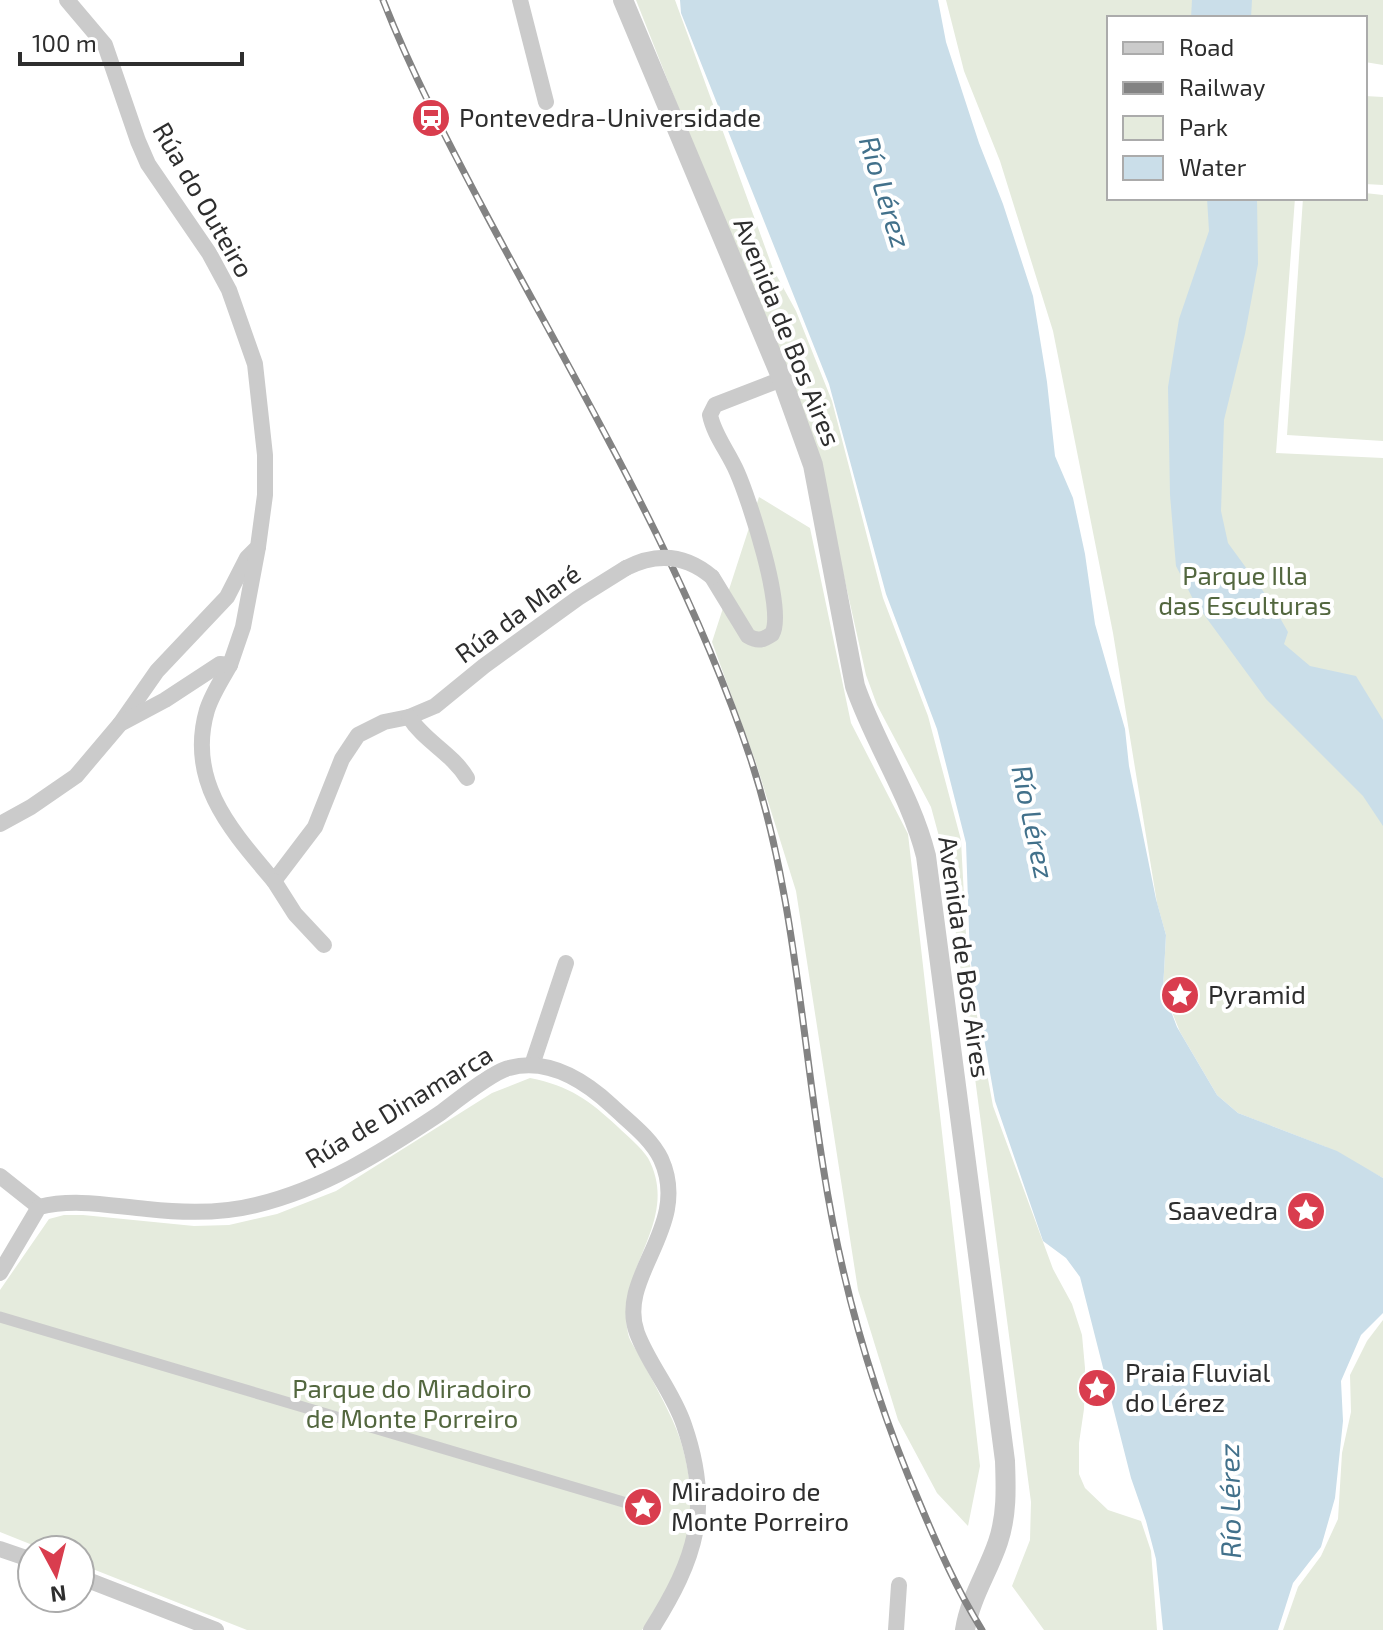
<svg xmlns="http://www.w3.org/2000/svg" width="1383" height="1630" font-family="'Exo 2',sans-serif">
  <style>
    .green { fill: #e5ebdd }
    .water { fill: #cadee9 }
    .lines { fill: none; stroke-linecap: round; stroke-linejoin: round }
    .pedestrian { stroke: #cbcbcb; stroke-width: 11 }
    .minor { stroke: #cbcbcb; stroke-width: 16 }
    .tertiary { stroke: #cbcbcb; stroke-width: 20 }
    .rail-casing { stroke: #838383; stroke-width: 7 }
    .rail { stroke: #fff; stroke-width: 4; stroke-dasharray: 12; stroke-linecap: butt }
    .minor-bridge { stroke: #cbcbcb; stroke-width: 16 }
    .labels { text-anchor: middle; stroke-width: 8; stroke-linejoin: round; paint-order: stroke }
    .poi-label { font-size: 26px; fill: #2e2e2e; stroke: #fff; text-anchor: start }
    .street-label { font-size: 26px; fill: #2e2e2e; stroke: #fff }
    .park-label { font-size: 26px; fill: #53673f; stroke: #fff }
    .water-label { font-size: 28px; font-style: italic; fill: #42718b; stroke: #fff }
  </style>
  <rect width="100%" height="100%" fill="#fff"/>
  <g class="green">
    <polygon points="636,0 675,0 773,269 796,311 832,401 883,598 928,716 961,840 966,935 979,1030 993,1106 1053,1269 1072,1304 1082,1335 1085,1368 1084,1409 1079,1443 1079,1474 1085,1488 1108,1510 1141,1521 1151,1551 1157,1630 1044,1630 1012,1586 1030,1540 1031,1502 947,866 931,807 877,705 866,675 819,465"/>
    <polygon points="946,0 1383,0 1383,65 1365,62 1365,18 1109,18 1109,198 1295,198 1276,453 1383,458 1383,1178 1326,1147 1238,1113 1217,1095 1180,1032 1163,990 1166,935 1157,903 1113,633 1053,331 1000,161 964,71"/>
    <polygon points="1365,96 1383,97 1383,185 1365,184"/>
    <polygon points="1365,193 1383,195 1383,441 1287,435 1303,198 1365,198"/>
    <polygon points="759,497 810,528 851,723 908,834 980,1466 968,1526 937,1493 898,1420 858,1290 796,891 756,763 712,642"/>
    <path d="M530,1078C570,1086 589,1100 618,1127C627,1136 641,1147 648,1158C682,1221 614,1270 628,1333C629,1340 635,1348 639,1355C650,1376 662,1397 672,1419C705,1490 692,1570 642,1630H247L80,1564V1550H45L0,1532V1290L49,1219L64,1215H83L194,1226L229,1225L277,1214L336,1191L492,1093Z"/>
    <polygon points="1383,1320 1383,1630 1283,1630 1298,1587 1321,1556 1338,1519 1342,1453 1351,1412 1350,1375 1367,1341"/>
  </g>
  <g class="water">
    <polygon points="680,0 938,0 946,42 979,143 1003,204 1033,296 1047,382 1055,456 1073,498 1085,554 1095,624 1125,729 1129,766 1156,899 1166,935 1163,990 1177,1027 1217,1095 1238,1113 1337,1151 1383,1178 1383,1313 1361,1335 1341,1381 1343,1421 1335,1498 1321,1547 1293,1583 1278,1630 1163,1630 1156,1559 1146,1521 1131,1478 1080,1277 1066,1258 1043,1241 995,1101 970,958 966,843 937,729 886,594 829,384 681,13"/>
    <polygon points="1192,0 1252,0 1251,18 1191,18"/>
    <polygon points="1207,198 1257,198 1258,264 1245,334 1224,420 1221,511 1228,543 1271,602 1288,632 1284,644 1310,666 1356,676 1383,720 1383,826 1363,796 1266,699 1194,601 1176,566 1170,495 1168,387 1179,319 1209,231"/>
  </g>
  <g class="lines">
    <polyline class="pedestrian" points="0,1317 630,1504"/>
    <g class="minor">
      <polyline points="67,0 105,45 138,141 148,164 209,253 229,290 255,364 265,455 265,495 258,547 247,558 227,597 157,671 120,724"/>
      <polyline points="520,0 546,102"/>
      <path d="M712,577L748,636C758,642 763,640 772,634C786,611 749,499 737,472C729,453 714,435 710,415L715,405L782,379"/>
      <path d="M230,665C222,679 212,694 207,710C186,782 232,831 274,881L315,827L342,759L358,735L384,722L409,717L435,706L484,666L578,598L626,568"/>
      <path d="M409,717C424,741 452,753 467,778"/>
      <polyline points="0,824 31,807 76,776 120,724 165,700 220,664 230,665 243,627 258,547"/>
      <polyline points="274,881 295,914 324,945"/>
      <polyline points="532,1065 566,963"/>
      <polyline points="0,1176 39,1207"/>
      <path d="M0,1273L39,1207C75,1198 112,1206 147,1209C183,1213 221,1214 256,1205C323,1189 382,1152 439,1114C455,1102 492,1072 509,1068C549,1057 585,1081 612,1106C629,1122 651,1138 661,1159C692,1227 616,1276 637,1333C649,1365 673,1392 684,1425C713,1508 696,1559 651,1630"/>
      <polyline points="0,1549 32,1560"/>
      <polyline points="80,1577 216,1630"/>
      <polyline points="896,1630 899,1585"/>
    </g>
    <path class="tertiary" d="M623,0L782,379L813,465L855,686C875,744 911,796 926,856L1005,1461C1006,1489 1007,1515 998,1542C988,1572 970,1598 965,1630"/>
    <g class="rail-casing">
      <path id="rail" d="M383,0C412,74 449,144 486,214C581,392 687,568 751,760C794,892 801,1030 823,1166C841,1283 873,1395 920,1504C938,1547 957,1590 982,1630"/>
    </g>
    <use href="#rail" class="rail"/>
    <path class="minor-bridge" d="M626,568C657,552 686,555 712,577"/>
  </g>
  <defs>
    <g id="station-disc" transform="scale(2)"><circle r="9.5" fill="#d93d4e" stroke="#fff"/><path d="M-3-6H3Q5-6 5-4V2Q5 4 3 4L4.5 6H3L1.5 4h-3L-3 6H-4.5L-3 4Q-5 4-5 2V-4Q-5-6-3-6ZM-3.5-4v3h7v-3ZM-3.5 1v1.5H-2V1ZM2 1v1.5H3.5V1Z" fill="#fff"/></g>
    <g id="sight-disc" transform="scale(2)"><circle r="9.5" fill="#d93d4e" stroke="#fff"/><path d="M0-6L1.8-2.2L6-1.7L2.9 1.2L3.7 5.4L0 3.3L-3.7 5.4L-2.9 1.2L-6-1.7L-1.8-2.2Z" fill="#fff"/></g>
  </defs>
  <g fill-rule="evenodd">
    <use href="#station-disc" x="431" y="118"/>
    <use href="#sight-disc" x="1180" y="995"/>
    <use href="#sight-disc" x="1306" y="1211"/>
    <use href="#sight-disc" x="1097" y="1388"/>
    <use href="#sight-disc" x="643" y="1507"/>
  </g>
  <g class="labels">
    <g class="poi-label">
      <text x="459" y="127">Pontevedra-Universidade</text>
      <text x="1208" y="1004">Pyramid</text>
      <text x="1278" y="1220" text-anchor="end">Saavedra</text>
      <text x="1125" y="1382">Praia Fluvial<tspan x="1125" dy="30">do Lérez</tspan></text>
      <text x="671" y="1501">Miradoiro de<tspan x="671" dy="30">Monte Porreiro</tspan></text>
    </g>
    <g class="street-label">
      <text transform="translate(203 200) rotate(60)" y="9">Rúa do Outeiro</text>
      <text transform="translate(787 332) rotate(68)" y="9">Avenida de Bos Aires</text>
      <text transform="translate(518 614) rotate(-36)" y="9">Rúa da Maré</text>
      <text transform="translate(964 957) rotate(82)" y="9">Avenida de Bos Aires</text>
      <text transform="translate(399 1107) rotate(-31)" y="9">Rúa de Dinamarca</text>
    </g>
    <g class="park-label">
      <text x="1245" y="585">Parque Illa<tspan x="1245" dy="30">das Esculturas</tspan></text>
      <text x="412" y="1398">Parque do Miradoiro<tspan x="412" dy="30">de Monte Porreiro</tspan></text>
    </g>
    <g class="water-label">
      <text transform="translate(885 192) rotate(73)" y="10">Río Lérez</text>
      <text transform="translate(1033 822) rotate(78)" y="10">Río Lérez</text>
      <text transform="translate(1230 1501) rotate(-91)" y="10">Río Lérez</text>
    </g>
  </g>
  <rect x="1107" y="16" width="260" height="184" fill="#ffffff" stroke="#ababab" stroke-width="2"/>
  <rect x="1123" y="42" width="40" height="12" fill="#cbcbcb" stroke="#ababab" stroke-width="2"/>
  <text x="1179" y="56" font-size="24" fill="#2e2e2e">Road</text>
  <rect x="1123" y="82" width="40" height="12" fill="#838383" stroke="#ababab" stroke-width="2"/>
  <text x="1179" y="96" font-size="24" fill="#2e2e2e">Railway</text>
  <rect x="1123" y="116" width="40" height="24" fill="#e5ebdd" stroke="#ababab" stroke-width="2"/>
  <text x="1179" y="136" font-size="24" fill="#2e2e2e">Park</text>
  <rect x="1123" y="156" width="40" height="24" fill="#cadee9" stroke="#ababab" stroke-width="2"/>
  <text x="1179" y="176" font-size="24" fill="#2e2e2e">Water</text>
  <g transform="translate(56 1574) rotate(173)"><circle r="38" fill="#ffffff" stroke="#ababab" stroke-width="2"/>
  <path d="M0-6L14 30L0 20L-14 30Z" fill="#d93d4e"/>
  <text y="-12" font-size="22" font-weight="bold" text-anchor="middle" fill="#2e2e2e">N</text>
  </g>
  <path d="M20 52v12h222v-12" fill="none" stroke="#2e2e2e" stroke-width="4"/>
  <text x="32" y="52" font-size="24" fill="#2e2e2e" stroke="#ffffff" stroke-width="6" paint-order="stroke">100 m</text>
</svg>
